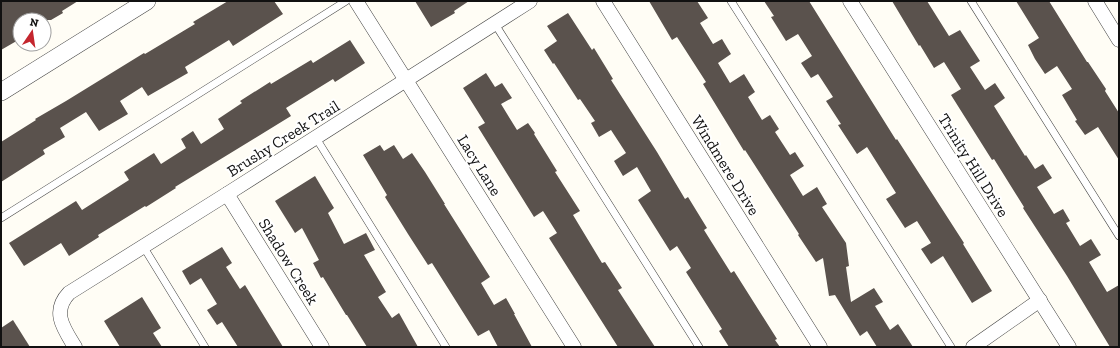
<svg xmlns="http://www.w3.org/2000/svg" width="1120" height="348" font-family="'Zilla Slab',serif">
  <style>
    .building { fill: #5a524d }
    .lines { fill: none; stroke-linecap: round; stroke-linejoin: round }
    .service-casing { stroke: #444; stroke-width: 8 }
    .minor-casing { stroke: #444; stroke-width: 15 }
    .tertiary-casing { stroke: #444; stroke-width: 18 }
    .service { stroke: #fff; stroke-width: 7 }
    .minor { stroke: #fff; stroke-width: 14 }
    .tertiary { stroke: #fff; stroke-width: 17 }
    .labels { text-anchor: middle; stroke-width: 4; stroke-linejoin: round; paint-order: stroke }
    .street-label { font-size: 16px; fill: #111; stroke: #fff }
  </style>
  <rect width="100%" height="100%" fill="#fffdf5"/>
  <g class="building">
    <polygon points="1,1 78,1 62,11 63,13 51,20 20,20 20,39 1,50"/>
    <polygon points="228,1 274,1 283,14 233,46 229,40 185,67 188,73 148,96 142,87 120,101 128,114 99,131 86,112 60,128 65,137 43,150 45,154 1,182 1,142 36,120 35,119 66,101 144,53 145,54 195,24 193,22"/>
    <polygon points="415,1 469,1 454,11 455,13 431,27"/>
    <polygon points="649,1 697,1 708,18 700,23 713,44 722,39 731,54 718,63 730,83 744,74 755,92 748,97 762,120 770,115 779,129 775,132 790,155 795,152 804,166 790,175 803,196 817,187 827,204 822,207 846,243 849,266 846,267 851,302 874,288 883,302 875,306 890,330 898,324 913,347 877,347 867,331 860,336 835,295 829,296 823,258 816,262 798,235 799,234 745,150 744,151 703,84 706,82 677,37 672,40"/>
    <polygon points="764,1 809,1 896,140 897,139 964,243 963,244 992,291 972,303 943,256 931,264 921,249 931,243 917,221 905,228 886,199 896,193 867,147 857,154 838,125 841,124 826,101 833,97 818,74 811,78 801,63 812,56 798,34 786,41 771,17 774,16"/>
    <polygon points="892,1 927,1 949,36 960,30 980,61 970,67 985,90 995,83 1005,98 994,106 1025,156 1026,155 1035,169 1043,164 1052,178 1037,187 1054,214 1063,209 1070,221 1066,223 1080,246 1091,239 1101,255 1089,262 1107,292 1119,285 1119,347 1110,347 1067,276 1023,208 1024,207 994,159 992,160 951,95 961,89 944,62 934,68 920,45 919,46"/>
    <polygon points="1016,1 1049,1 1087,62 1088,62 1106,89 1105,91 1119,113 1119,160 1098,127 1085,135 1075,121 1077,120 1062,95 1072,89 1057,66 1045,74 1035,59 1028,45 1039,38"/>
    <polygon points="568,13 592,50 594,48 613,79 611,80 657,152 685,199 688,197 707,228 704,230 731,273 734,271 777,339 775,340 780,347 729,347 719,331 722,329 686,272 691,268 677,246 670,251 638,200 651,191 637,167 623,176 614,161 626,153 611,130 599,137 591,123 595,121 580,99 578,100 554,63 553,64 544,50 557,41 547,26"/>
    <polygon points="350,40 365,63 335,82 333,79 286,108 291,116 175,187 176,188 146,207 145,206 98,235 99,237 69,256 61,243 24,266 9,243 76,201 82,210 129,180 124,172 154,153 161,164 186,148 181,139 193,131 201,144 224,129 218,119 242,103 240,101 270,82 271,84 311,60 313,63"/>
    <polygon points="486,73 495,87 502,83 512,98 501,104 517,130 528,123 535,133 534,134 557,171 555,172 580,211 573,215 602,263 605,262 622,288 618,290 655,347 618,347 549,238 557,233 543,211 534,217 478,127 485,123 463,88"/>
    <polygon points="380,145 384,151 394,145 403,159 412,153 425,172 445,204 444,204 490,277 481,283 494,305 506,298 515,314 514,314 532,347 498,347 489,330 478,336 432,263 428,265 408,234 385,197 387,195 363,155"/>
    <polygon points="315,176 334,208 328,213 344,244 366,233 375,250 364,255 386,292 378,297 392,318 399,313 418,347 367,347 347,315 346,315 323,277 321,278 313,263 319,260 302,228 295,233 275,201"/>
    <polygon points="222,247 232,263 226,267 240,289 245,285 283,347 238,347 222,322 217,325 207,310 217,304 201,278 190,285 182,271"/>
    <polygon points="142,297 161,328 153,333 162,347 120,347 104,321"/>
    <polygon points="13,320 30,347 1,347 1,328"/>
  </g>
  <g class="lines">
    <g class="service-casing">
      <g id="service">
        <polyline points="731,1 951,347"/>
        <polyline points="971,1 1119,236"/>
        <polyline points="495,24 699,347"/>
        <polyline points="316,138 446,347"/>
        <polyline points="1,218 346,1"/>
        <polyline points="143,246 205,347"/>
      </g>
    </g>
    <g class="minor-casing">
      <g id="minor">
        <polyline points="356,1 574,347"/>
        <polyline points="603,1 820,347"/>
        <polyline points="850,1 1069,347"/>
        <polyline points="1095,1 1119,40"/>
        <polyline points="227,194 322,347"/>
        <path d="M75,347C64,329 51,312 69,293L227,194L530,1"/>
        <polyline points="973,347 1040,300"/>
      </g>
    </g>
    <g class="tertiary-casing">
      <polyline id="tertiary" points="1,92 147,1"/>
    </g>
    <use href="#service" class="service"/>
    <use href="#minor" class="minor"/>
    <use href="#tertiary" class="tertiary"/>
  </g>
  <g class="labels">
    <g class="street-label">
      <text transform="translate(283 138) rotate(-32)" y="6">Brushy Creek Trail</text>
      <text transform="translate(480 165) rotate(58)" y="6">Lacy Lane</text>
      <text transform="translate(726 165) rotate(58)" y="6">Windmere Drive</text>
      <text transform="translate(974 165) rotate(58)" y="6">Trinity Hill Drive</text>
      <text transform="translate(289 261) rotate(58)" y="6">Shadow Creek</text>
    </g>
  </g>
  <rect width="1120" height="348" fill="none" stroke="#111111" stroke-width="4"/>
  <g transform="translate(32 32) rotate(13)"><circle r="19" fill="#ffffff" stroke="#a0a0a0"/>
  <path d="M0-3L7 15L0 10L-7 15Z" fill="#c4262e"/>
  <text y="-6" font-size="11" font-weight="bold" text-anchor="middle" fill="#111111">N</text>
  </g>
</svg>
